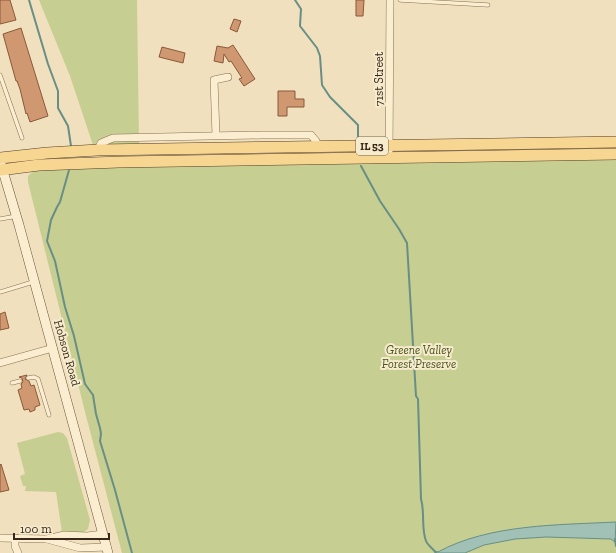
<svg xmlns="http://www.w3.org/2000/svg" width="616" height="553" font-family="'Zilla Slab',serif">
  <style>
    .green { fill: #c7ce91 }
    .water { fill: #a1c1b7; stroke: #688f85 }
    .lines { fill: none; stroke-linecap: round; stroke-linejoin: round }
    .stream { stroke: #688f85; stroke-width: 2 }
    .building { fill: #d09870; stroke: #89593a }
    .service-casing { stroke: #897055; stroke-width: 4.5 }
    .minor-casing { stroke: #897055; stroke-width: 8 }
    .secondary-casing { stroke: #6a5139; stroke-width: 10 }
    .primary-casing { stroke: #563e2a; stroke-width: 12 }
    .service { stroke: #fbeed0; stroke-width: 3.5 }
    .minor { stroke: #fbeed0; stroke-width: 7 }
    .secondary { stroke: #fbeed0; stroke-width: 9 }
    .primary { stroke: #f6d691; stroke-width: 11 }
    .labels { text-anchor: middle; stroke-width: 4; stroke-linejoin: round; paint-order: stroke }
    .shield { fill: #f7ebcd; stroke: #716250; stroke-width: 1 }
    .shield-label { font-size: 11px; font-weight: bold; fill: #37281b }
    .street-label { font-size: 12px; fill: #37281b; stroke: #f7ebcd }
    .park-label { font-size: 12px; font-style: italic; fill: #485520; stroke: #f7ebcd }
  </style>
  <rect width="100%" height="100%" fill="#f0e0bd"/>
  <g class="green">
    <polygon points="39,0 137,0 139,144 93,145 70,76"/>
    <polygon points="616,159 616,553 122,553 85,412 28,182 28,176 32,172 38,170 117,166"/>
    <polygon points="58,432 63,433 67,438 90,520 88,529 84,532 62,532 56,492 25,491 26,486 23,486 20,476 25,474 17,443"/>
  </g>
  <path class="water" d="M616,522L615,542L611,539L546,537L515,539L484,545L465,553H435V551L438,552C489,524 559,525 616,522Z"/>
  <g class="lines">
    <g class="stream">
      <polyline points="29,0 48,64 58,91 58,108 68,126 71,146"/>
      <polyline points="295,0 301,9 300,26 317,48 320,56 322,85 330,97 358,125 358,142"/>
      <path d="M361,166L380,201L399,229L407,243L416,396L418,399L421,499C425,512 421,528 426,541C428,546 434,549 436,553"/>
      <polyline points="69,170 60,202 57,207 51,220 47,241 55,261 65,307 74,336 85,384 93,395 96,414 100,428 101,434 100,441 115,490 132,553"/>
      <polyline points="615,539 616,546"/>
    </g>
  </g>
  <g class="building">
    <polygon points="0,0 10,0 16,20 0,24"/>
    <polygon points="356,0 364,0 363,16 356,16"/>
    <polygon points="234,19 241,21 237,32 230,29"/>
    <polygon points="21,28 48,116 30,122 27,113 26,114 20,89 17,81 16,81 3,34"/>
    <polygon points="233,45 255,79 244,86 239,79 242,78 231,61 229,62 224,54 223,63 214,61 217,46 228,48"/>
    <polygon points="162,47 185,53 183,63 159,57"/>
    <polygon points="278,91 295,91 295,99 304,99 304,107 287,107 287,116 278,116"/>
    <polygon points="5,312 9,328 0,330 0,314"/>
    <polygon points="27,375 25,379 29,381 31,386 34,385 40,405 35,407 35,410 30,412 29,409 24,410 18,390 22,388 21,384 23,382 22,378 19,377"/>
    <polygon points="1,464 9,490 0,492 0,465"/>
  </g>
  <g class="lines">
    <g class="service-casing">
      <g id="service">
        <polyline points="400,0 488,5"/>
        <polyline points="0,75 22,138"/>
        <polyline points="0,219 17,216"/>
        <polyline points="0,292 33,282"/>
        <polyline points="28,378 34,377 38,379 49,415"/>
        <polyline points="12,383 20,381"/>
      </g>
    </g>
    <g class="minor-casing">
      <g id="minor">
        <polyline points="216,135 214,80 228,77"/>
        <polyline points="98,150 101,143 113,138 262,135 311,135 316,141 319,147"/>
        <polyline points="389,158 390,0"/>
        <polyline points="0,363 53,348"/>
        <polyline points="0,538 47,539 80,548 107,547"/>
        <polyline points="15,538 15,546 18,553"/>
        <polyline points="47,539 64,535 87,536 103,534"/>
      </g>
    </g>
    <g class="secondary-casing">
      <polyline id="secondary" points="0,161 19,225 108,553"/>
    </g>
    <g class="primary-casing">
      <g id="primary">
        <polyline points="0,158 47,153 98,150 616,142"/>
        <polyline points="0,170 39,165 119,162 616,154"/>
      </g>
    </g>
    <use href="#service" class="service"/>
    <use href="#minor" class="minor"/>
    <use href="#secondary" class="secondary"/>
    <use href="#primary" class="primary"/>
  </g>
  <g class="labels">
    <rect class="shield" x="356" y="137" width="32" height="18" rx="3"/>
    <g class="shield-label">
      <text x="372" y="150">IL 53</text>
    </g>
    <g class="street-label">
      <text transform="translate(379 79) rotate(-90)" y="4">71st Street</text>
      <text transform="translate(67 353) rotate(74)" y="4">Hobson Road</text>
    </g>
    <g class="park-label">
      <text x="419" y="354">Greene Valley<tspan x="419" dy="14">Forest Preserve</tspan></text>
    </g>
  </g>
  <path d="M14 533v6h95v-6" fill="none" stroke="#37281b" stroke-width="2"/>
  <text x="20" y="533" font-size="12" fill="#37281b" stroke="#f7ebcd" stroke-width="3" paint-order="stroke">100 m</text>
</svg>
